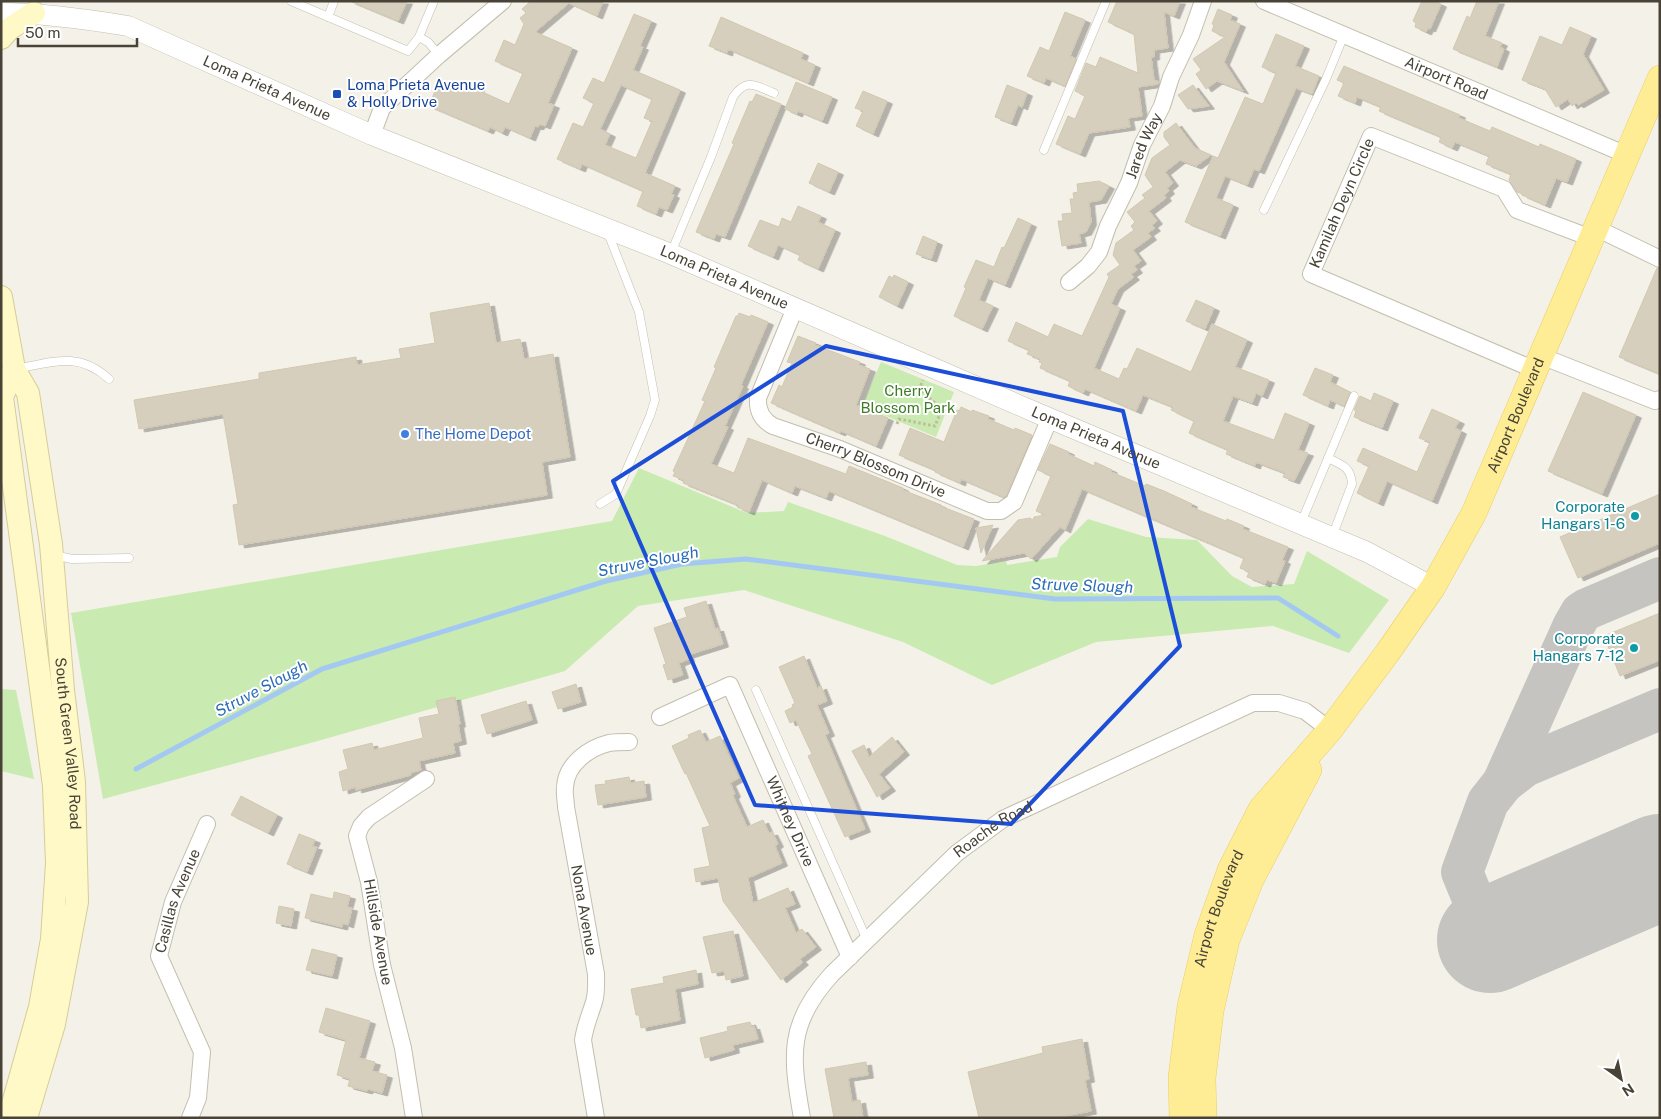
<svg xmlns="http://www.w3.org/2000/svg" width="1661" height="1119" font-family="'Public Sans',sans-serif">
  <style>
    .green { fill: #c9eab0 }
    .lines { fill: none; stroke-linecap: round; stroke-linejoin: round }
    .stream { stroke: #a3c9f3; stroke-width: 5 }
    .taxiway { stroke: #c6c4c0; stroke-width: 42 }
    .runway { stroke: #c6c4c0; stroke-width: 106 }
    .building { fill: #d7cfbd; stroke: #d2c8b0; fill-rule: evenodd; filter: url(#shadow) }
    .service-casing { stroke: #c3bead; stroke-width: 9 }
    .minor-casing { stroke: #c3bead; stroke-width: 18 }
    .tertiary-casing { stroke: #c3bead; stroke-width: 21 }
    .secondary-casing { stroke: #d6cc97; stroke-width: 24 }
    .primary-casing { stroke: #e8ce63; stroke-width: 26 }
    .path { stroke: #c3b99b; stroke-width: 3; stroke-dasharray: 2.5 2.5; stroke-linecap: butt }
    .service { stroke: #fff; stroke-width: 8 }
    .minor { stroke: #fff; stroke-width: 16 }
    .tertiary { stroke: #fff; stroke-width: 20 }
    .secondary { stroke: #fff8c7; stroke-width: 22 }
    .primary { stroke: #ffed96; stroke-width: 25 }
    .marked { fill: none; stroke: #1d4ed8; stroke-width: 4; stroke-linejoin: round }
    .transit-dot { fill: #1a4fb4; stroke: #fff; stroke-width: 2 }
    .shop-dot { fill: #3f7fe0; stroke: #fff; stroke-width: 2 }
    .culture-dot { fill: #0f9aa8; stroke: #fff; stroke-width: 2 }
    .labels { text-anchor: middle; stroke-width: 4; stroke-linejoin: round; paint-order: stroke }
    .street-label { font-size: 15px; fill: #484336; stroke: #fff }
    .transit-label { font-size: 15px; fill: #164399; stroke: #fff; text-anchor: start }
    .park-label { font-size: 15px; fill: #3e7c27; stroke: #fff }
    .shop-label { font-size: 15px; fill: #366cbe; stroke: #fff; text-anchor: start }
    .culture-label { font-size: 15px; fill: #0d838f; stroke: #fff; text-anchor: end }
    .water-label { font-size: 16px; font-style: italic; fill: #2b6db8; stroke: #fff }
  </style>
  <defs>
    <filter id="shadow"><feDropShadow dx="5.5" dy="3" stdDeviation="0" flood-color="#0004"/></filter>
  </defs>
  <rect width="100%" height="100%" fill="#f4f2e8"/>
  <g class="green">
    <polygon points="881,362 954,392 936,437 862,406"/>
    <polygon points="639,468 747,513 784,511 788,502 885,536 957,565 976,566 1006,561 1007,565 1057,557 1060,547 1088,519 1146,537 1197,540 1232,576 1252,587 1294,584 1307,551 1389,600 1349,653 1273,626 1096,642 992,685 903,642 744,590 638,606 565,671 307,744 103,799 71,613 612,521"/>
    <polygon points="1,689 16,690 34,779 1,771"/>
  </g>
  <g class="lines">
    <polyline class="stream" points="136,769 322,669 606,581 682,564 746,559 1055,599 1278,598 1338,636"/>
    <g class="taxiway">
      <polyline points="1503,783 1573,627 1581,613 1587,609 1660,578"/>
      <polyline points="1490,940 1462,872 1488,802 1503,783 1525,766 1660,709"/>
    </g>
    <polyline class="runway" points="1490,940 1660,867"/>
  </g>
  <g class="building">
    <polygon points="350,1 407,1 398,21"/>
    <polygon points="531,1 603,1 597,16 569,3 535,32 572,48 548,103 554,105 545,126 540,124 538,127 535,126 530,138 505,127 502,133 490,127 488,131 429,106 437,86 446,90 448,85 461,90 465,81 479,87 478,90 509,104 523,73 495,61 504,40 515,45 524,24 520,18 526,13 522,9"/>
    <polygon points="1117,1 1180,1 1174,16 1164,12 1168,48 1154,50 1154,57 1151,57 1154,80 1159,82 1158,84 1138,87 1142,116 1128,118 1130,127 1089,133 1080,154 1056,144 1068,116 1075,119 1085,96 1075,91 1086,63 1096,67 1100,57 1138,73 1134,34 1108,22"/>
    <polygon points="1422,1 1434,1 1441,4 1430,29 1428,28 1426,32 1415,27 1416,23 1413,21"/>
    <polygon points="1477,1 1499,1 1485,36 1502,43 1500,47 1504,49 1497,67 1453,49 1467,16 1470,18"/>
    <polygon points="1218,9 1232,15 1230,20 1240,24 1224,62 1243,91 1217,81 1206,89 1196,74 1201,70 1193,59 1225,37 1212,31 1214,25 1212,24"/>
    <polygon points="1065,12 1085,20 1070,56 1076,59 1065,86 1046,78 1044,83 1027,76 1040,47 1049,51"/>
    <path d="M634,14L651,21L640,46L643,47L633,70L680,90L645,173L675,186L671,194L674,195L667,210L659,207L656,214L637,206L643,191L582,164L580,169L557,159L573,123L583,127L594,103L583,98L593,78L604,83ZM621,85L652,99L644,118L652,121L636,158L605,145L610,134L600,129Z"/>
    <polygon points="721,17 803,53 801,59 815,65 808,83 728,49 727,53 709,46"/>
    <polygon points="1570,27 1591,36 1583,54 1604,90 1578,105 1576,103 1572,106 1568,99 1556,107 1545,89 1522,80 1540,36 1562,45"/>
    <polygon points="1276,34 1304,46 1295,66 1319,76 1312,94 1296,88 1259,171 1254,169 1247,185 1225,176 1216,198 1233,205 1220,236 1185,222 1213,156 1218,158 1245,97 1263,104 1276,73 1262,67"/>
    <polygon points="1344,66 1460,115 1459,118 1490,131 1492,127 1539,147 1540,144 1576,159 1567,182 1556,178 1545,205 1522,195 1523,194 1517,192 1509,180 1511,174 1486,164 1489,156 1455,142 1452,148 1439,142 1441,137 1379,111 1381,107 1357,97 1355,103 1338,96 1344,83 1337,80"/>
    <polygon points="796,82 832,97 822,121 798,111 797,114 785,109"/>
    <polygon points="1007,85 1027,93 1022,107 1018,105 1011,123 995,117"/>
    <polygon points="1193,85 1209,106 1188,109 1178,95"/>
    <polygon points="863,91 887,101 873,134 856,126 863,111 855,108"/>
    <polygon points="756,94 781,104 725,237 716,234 714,239 696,232 734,144 732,143 750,101 752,102"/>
    <polygon points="1176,123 1195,148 1211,155 1196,166 1180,160 1165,172 1173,183 1167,188 1169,191 1164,195 1166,198 1149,211 1157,221 1152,225 1155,228 1148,233 1151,237 1133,250 1141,261 1134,266 1137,270 1131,274 1134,277 1118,289 1111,304 1120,308 1094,368 1119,379 1124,368 1127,369 1137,348 1191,372 1212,324 1247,340 1235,367 1269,380 1262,396 1256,393 1252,403 1233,396 1223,421 1274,440 1285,413 1309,423 1298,450 1308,453 1294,481 1283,477 1285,473 1256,462 1255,466 1226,454 1228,450 1189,433 1194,421 1171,410 1173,407 1143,395 1136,411 1085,389 1083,393 1068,386 1070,381 1040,368 1042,363 1039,362 1040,359 1027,354 1029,350 1008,341 1016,322 1048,337 1054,324 1082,336 1109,277 1107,274 1120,265 1113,255 1116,243 1134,230 1131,226 1135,222 1127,212 1145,198 1142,195 1153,187 1145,175 1152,158 1170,145 1164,137 1164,132"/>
    <polygon points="818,163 838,172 829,192 809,183"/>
    <polygon points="1099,181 1109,186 1101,200 1089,202 1091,222 1086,232 1079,234 1081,243 1062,246 1058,221 1063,221 1062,214 1072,213 1070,199 1074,199 1073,193 1078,192 1077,184"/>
    <polygon points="798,206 821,216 818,222 835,230 818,269 798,260 800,255 778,245 773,257 748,246 760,220 779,227 782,218 791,222"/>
    <polygon points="1018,218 1031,224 1005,285 988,278 979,300 993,306 982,329 954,316 966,288 964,287 976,260 994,267 1002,247 1004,248"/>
    <polygon points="923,236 937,242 931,259 916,254"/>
    <polygon points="1657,268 1660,269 1660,374 1619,357"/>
    <polygon points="894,275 908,282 897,306 879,297 889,276 893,278"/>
    <polygon points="1196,300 1214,308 1205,329 1186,321"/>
    <polygon points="489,303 496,343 520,339 524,359 553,354 570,457 542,462 547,495 239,545 233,505 238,504 223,414 139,429 134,400 259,379 259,373 356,357 357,365 401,358 399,349 435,343 430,313"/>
    <polygon points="739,313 750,317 751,315 768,322 741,385 743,386 725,426 728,427 711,464 734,473 748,438 846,474 849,466 903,488 903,490 941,505 940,506 974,519 963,547 829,491 826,498 795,486 792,493 762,480 749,512 737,507 738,505 683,483 684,480 673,476 675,472 673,471 705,401 702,400 716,368 714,367 736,316 738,316"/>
    <polygon points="798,336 816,343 815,345 860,362 859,365 870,369 856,405 888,418 876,446 841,431 840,433 771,403 779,385 782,387 792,363 787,362"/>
    <polygon points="1315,368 1333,375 1330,382 1350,392 1344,406 1330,400 1328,406 1303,395"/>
    <polygon points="1583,392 1636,415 1602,494 1548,471"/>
    <polygon points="1374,393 1393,401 1382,428 1354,417 1356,411 1354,410 1360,396 1371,401"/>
    <polygon points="961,407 972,412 972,410 989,416 988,419 1014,430 1015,428 1032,435 1006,496 1003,497 961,479 960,483 935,472 935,470 899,455 910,428 944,442 957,410 959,411"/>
    <polygon points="1432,409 1459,421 1455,428 1461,431 1432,501 1387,481 1378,503 1357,493 1369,466 1357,461 1363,448 1417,472 1430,442 1419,438"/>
    <polygon points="1050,444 1069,452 1068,454 1094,466 1095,462 1112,470 1111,472 1145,486 1146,484 1164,491 1192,504 1191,507 1226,521 1227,519 1244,526 1243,529 1288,547 1282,560 1285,561 1276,583 1267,580 1265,584 1247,577 1249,572 1240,568 1244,558 1082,489 1065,530 1060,527 1031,559 1024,553 982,561 1018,520 1030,518 1033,520 1034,517 1045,515 1036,511 1051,476 1038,470"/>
    <polygon points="1660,494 1660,543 1578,578 1560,537"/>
    <polygon points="993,525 981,553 976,528"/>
    <polygon points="706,601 715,629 718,628 723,644 688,655 689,659 679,663 683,675 668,680 663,665 666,664 654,628 687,617 684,608"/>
    <polygon points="1660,613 1660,660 1620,676 1604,636"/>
    <polygon points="804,656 817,688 821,686 827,701 817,705 829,733 825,735 865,829 845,837 808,756 812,754 796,720 790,723 785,711 793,707 792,705 795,703 779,667"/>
    <polygon points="576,684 581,702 558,709 552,692"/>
    <polygon points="455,697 460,724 458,724 461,741 453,743 455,753 419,761 421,770 410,773 411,775 356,790 356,787 343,791 339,772 348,769 343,750 372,743 374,750 423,738 419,718 439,714 436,701"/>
    <polygon points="526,701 532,720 487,734 481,715"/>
    <polygon points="700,730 706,742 720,736 739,778 730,783 735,794 733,796 747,827 763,820 769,833 772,832 778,844 775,846 782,863 748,878 753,903 788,888 795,904 785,908 796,933 802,929 816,947 800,959 803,962 781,980 723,901 718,878 696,882 694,869 710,866 702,828 710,826 686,773 685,774 672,746 689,738 688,735"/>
    <polygon points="892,737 904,752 879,774 890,788 877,797 852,751 864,745 869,757"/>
    <polygon points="629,777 630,783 644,781 646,797 598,805 595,785 606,784 605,781"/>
    <polygon points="241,796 277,815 268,833 231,815"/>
    <polygon points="299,834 315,840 312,846 317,847 307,872 287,864"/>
    <polygon points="334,892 350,896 347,907 352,908 348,925 343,923 342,927 305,918 311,894 333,899"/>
    <polygon points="279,906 294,909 291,926 276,923"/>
    <polygon points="733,931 743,976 726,980 724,971 712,973 703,937"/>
    <polygon points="312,949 337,955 332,976 306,970"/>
    <polygon points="696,970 698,984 675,989 680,1020 641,1028 639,1015 636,1015 631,989 664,983 663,977"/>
    <polygon points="326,1008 370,1021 359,1058 375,1062 372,1071 387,1075 382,1093 368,1089 367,1091 348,1086 350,1079 337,1075 346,1040 319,1032"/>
    <polygon points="750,1022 752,1027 754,1026 758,1039 733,1045 734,1050 705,1058 700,1038 728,1031 727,1027"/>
    <polygon points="1082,1039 1089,1079 1085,1080 1091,1111 1055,1118 979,1118 968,1072 1043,1053 1042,1047"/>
    <polygon points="866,1062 868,1075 848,1078 852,1102 860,1100 863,1118 834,1118 825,1069"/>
  </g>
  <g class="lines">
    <g class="service-casing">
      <g id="service">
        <polyline points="291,1 408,51 419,37 428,42 439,55"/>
        <polyline points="328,17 334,1"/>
        <polyline points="419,37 434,1"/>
        <polyline points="1044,150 1106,1"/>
        <polyline points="1264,210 1326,79 1344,35"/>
        <path d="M671,253L711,157L733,97C747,77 755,86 774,93"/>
        <path d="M16,369C53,362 78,351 109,379"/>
        <path d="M1328,458C1342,465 1351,467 1352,484L1332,537"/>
        <polyline points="600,504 616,494 650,416 655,400 639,312 608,233"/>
        <polyline points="1301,523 1354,396"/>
        <polyline points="54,555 72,559 129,558"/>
        <polyline points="756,690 867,940"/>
      </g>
    </g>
    <g class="minor-casing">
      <g id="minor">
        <path id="s1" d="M1264,1L1627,155"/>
        <polyline points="372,135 382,108 439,55 503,1"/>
        <polyline points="1596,228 1660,259"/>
        <path id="s2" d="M1069,282L1088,266L1099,252L1108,226L1129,183L1142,145L1162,106L1171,77L1191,35L1203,1"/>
        <path id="s3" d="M795,308L758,398C757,411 762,420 773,426L840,449L987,511H1001L1014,502L1050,418"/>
        <polyline points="1541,356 1655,401 1660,399"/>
        <path id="s4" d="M1535,370L1311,274L1371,136L1504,189L1517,210L1591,238"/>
        <path id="s5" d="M660,717L730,685L850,957"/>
        <path id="s6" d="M190,1118L198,1098L202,1052L159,956L173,902L207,824"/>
        <polyline points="414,1118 403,1048 382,965 369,882 357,836 361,826 369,817 426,779"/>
        <path d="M596,1118L583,1040C585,1026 590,1015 594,1002C597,992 596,983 596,974L566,807C566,801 564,794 565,787C566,764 589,748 609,743C615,742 622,742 629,742"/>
        <path id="s7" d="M802,1118C791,1056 787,1023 832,974L957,853L1003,819L1253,703H1279L1305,711L1330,730"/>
      </g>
    </g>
    <g class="tertiary-casing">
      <g id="tertiary">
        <path id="s8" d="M1,13C44,13 86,19 128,26L372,135L671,254L1037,413L1367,552L1433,587"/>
      </g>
    </g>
    <g class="secondary-casing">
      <g id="secondary">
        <polyline points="1,38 9,29 34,13"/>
        <path id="s9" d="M1,297L14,369L28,393L51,544L63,690L74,782L77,902L54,1024L26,1118"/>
        <polyline points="9,1118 40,1007 52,939 57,863 54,786 2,397 14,369"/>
      </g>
    </g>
    <g class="primary-casing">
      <g id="primary">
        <path id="s10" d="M1182,1118L1181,1077L1190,1006L1207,935L1230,870L1261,809L1330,730L1388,652L1433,587L1474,513L1660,78"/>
        <polyline points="1204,1118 1203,1078 1211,1011 1227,940 1251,880 1309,770"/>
      </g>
    </g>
    <polyline class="path" points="897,424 899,419 935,426 942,409 919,389 923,380"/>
    <use href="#service" class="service"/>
    <use href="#minor" class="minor"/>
    <use href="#tertiary" class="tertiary"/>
    <use href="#secondary" class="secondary"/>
    <use href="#primary" class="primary"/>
  </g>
  <path class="marked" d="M826,346L1123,411L1180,646L1011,824L755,805L613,481Z"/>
  <rect class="transit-dot" x="332" y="89" width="10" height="10" rx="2.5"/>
  <circle class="shop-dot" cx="405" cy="434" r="5"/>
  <g class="culture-dot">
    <circle cx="1635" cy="516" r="5"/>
    <circle cx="1634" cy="648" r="5"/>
  </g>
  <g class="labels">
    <g class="street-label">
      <text dy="5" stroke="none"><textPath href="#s1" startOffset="198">Airport Road</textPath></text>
      <text dy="5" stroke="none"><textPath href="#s8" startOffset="280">Loma Prieta Avenue</textPath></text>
      <text dy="5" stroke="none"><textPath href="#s2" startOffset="158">Jared Way</textPath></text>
      <text dy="5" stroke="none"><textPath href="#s4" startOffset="321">Kamilah Deyn Circle</textPath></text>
      <text dy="5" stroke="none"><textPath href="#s8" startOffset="775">Loma Prieta Avenue</textPath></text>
      <text dy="5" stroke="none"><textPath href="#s10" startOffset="795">Airport Boulevard</textPath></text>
      <text dy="5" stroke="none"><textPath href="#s8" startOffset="1180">Loma Prieta Avenue</textPath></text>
      <text dy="5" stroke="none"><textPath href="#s3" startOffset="241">Cherry Blossom Drive</textPath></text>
      <text dy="5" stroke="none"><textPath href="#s9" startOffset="454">South Green Valley Road</textPath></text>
      <text dy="5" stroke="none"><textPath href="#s5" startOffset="226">Whitney Drive</textPath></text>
      <text dy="5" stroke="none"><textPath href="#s7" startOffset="372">Roache Road</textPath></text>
      <text dy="5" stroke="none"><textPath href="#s6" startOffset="231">Casillas Avenue</textPath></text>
      <text dy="5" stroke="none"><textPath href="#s10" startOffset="214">Airport Boulevard</textPath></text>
      <text transform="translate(584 910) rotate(80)" y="5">Nona Avenue</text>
      <text transform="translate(378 932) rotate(80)" y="5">Hillside Avenue</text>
    </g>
    <g class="transit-label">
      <text x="347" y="90">Loma Prieta Avenue<tspan x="347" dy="17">&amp; Holly Drive</tspan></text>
    </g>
    <g class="park-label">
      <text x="908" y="396">Cherry<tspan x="908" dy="17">Blossom Park</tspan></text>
    </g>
    <g class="shop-label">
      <text x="415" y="439">The Home Depot</text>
    </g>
    <g class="culture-label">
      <text x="1625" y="512">Corporate<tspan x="1625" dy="17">Hangars 1-6</tspan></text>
      <text x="1624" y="644">Corporate<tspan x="1624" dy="17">Hangars 7-12</tspan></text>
    </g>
    <g class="water-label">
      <text transform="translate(648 561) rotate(-11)" y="6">Struve Slough</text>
      <text transform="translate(1082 585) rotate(2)" y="6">Struve Slough</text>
      <text transform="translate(261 688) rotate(-28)" y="6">Struve Slough</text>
    </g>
  </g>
  <rect width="1661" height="1119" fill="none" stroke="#484336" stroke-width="5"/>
  <g transform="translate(1621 1079) rotate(147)" stroke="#ffffff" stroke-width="4" paint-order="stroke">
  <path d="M0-4L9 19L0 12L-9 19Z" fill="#484336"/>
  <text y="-8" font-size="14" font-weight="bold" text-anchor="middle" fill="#484336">N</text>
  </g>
  <path d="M18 38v8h119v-8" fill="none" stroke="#484336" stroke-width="2.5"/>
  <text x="25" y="38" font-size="15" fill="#484336" stroke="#ffffff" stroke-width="4" paint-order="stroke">50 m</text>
</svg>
